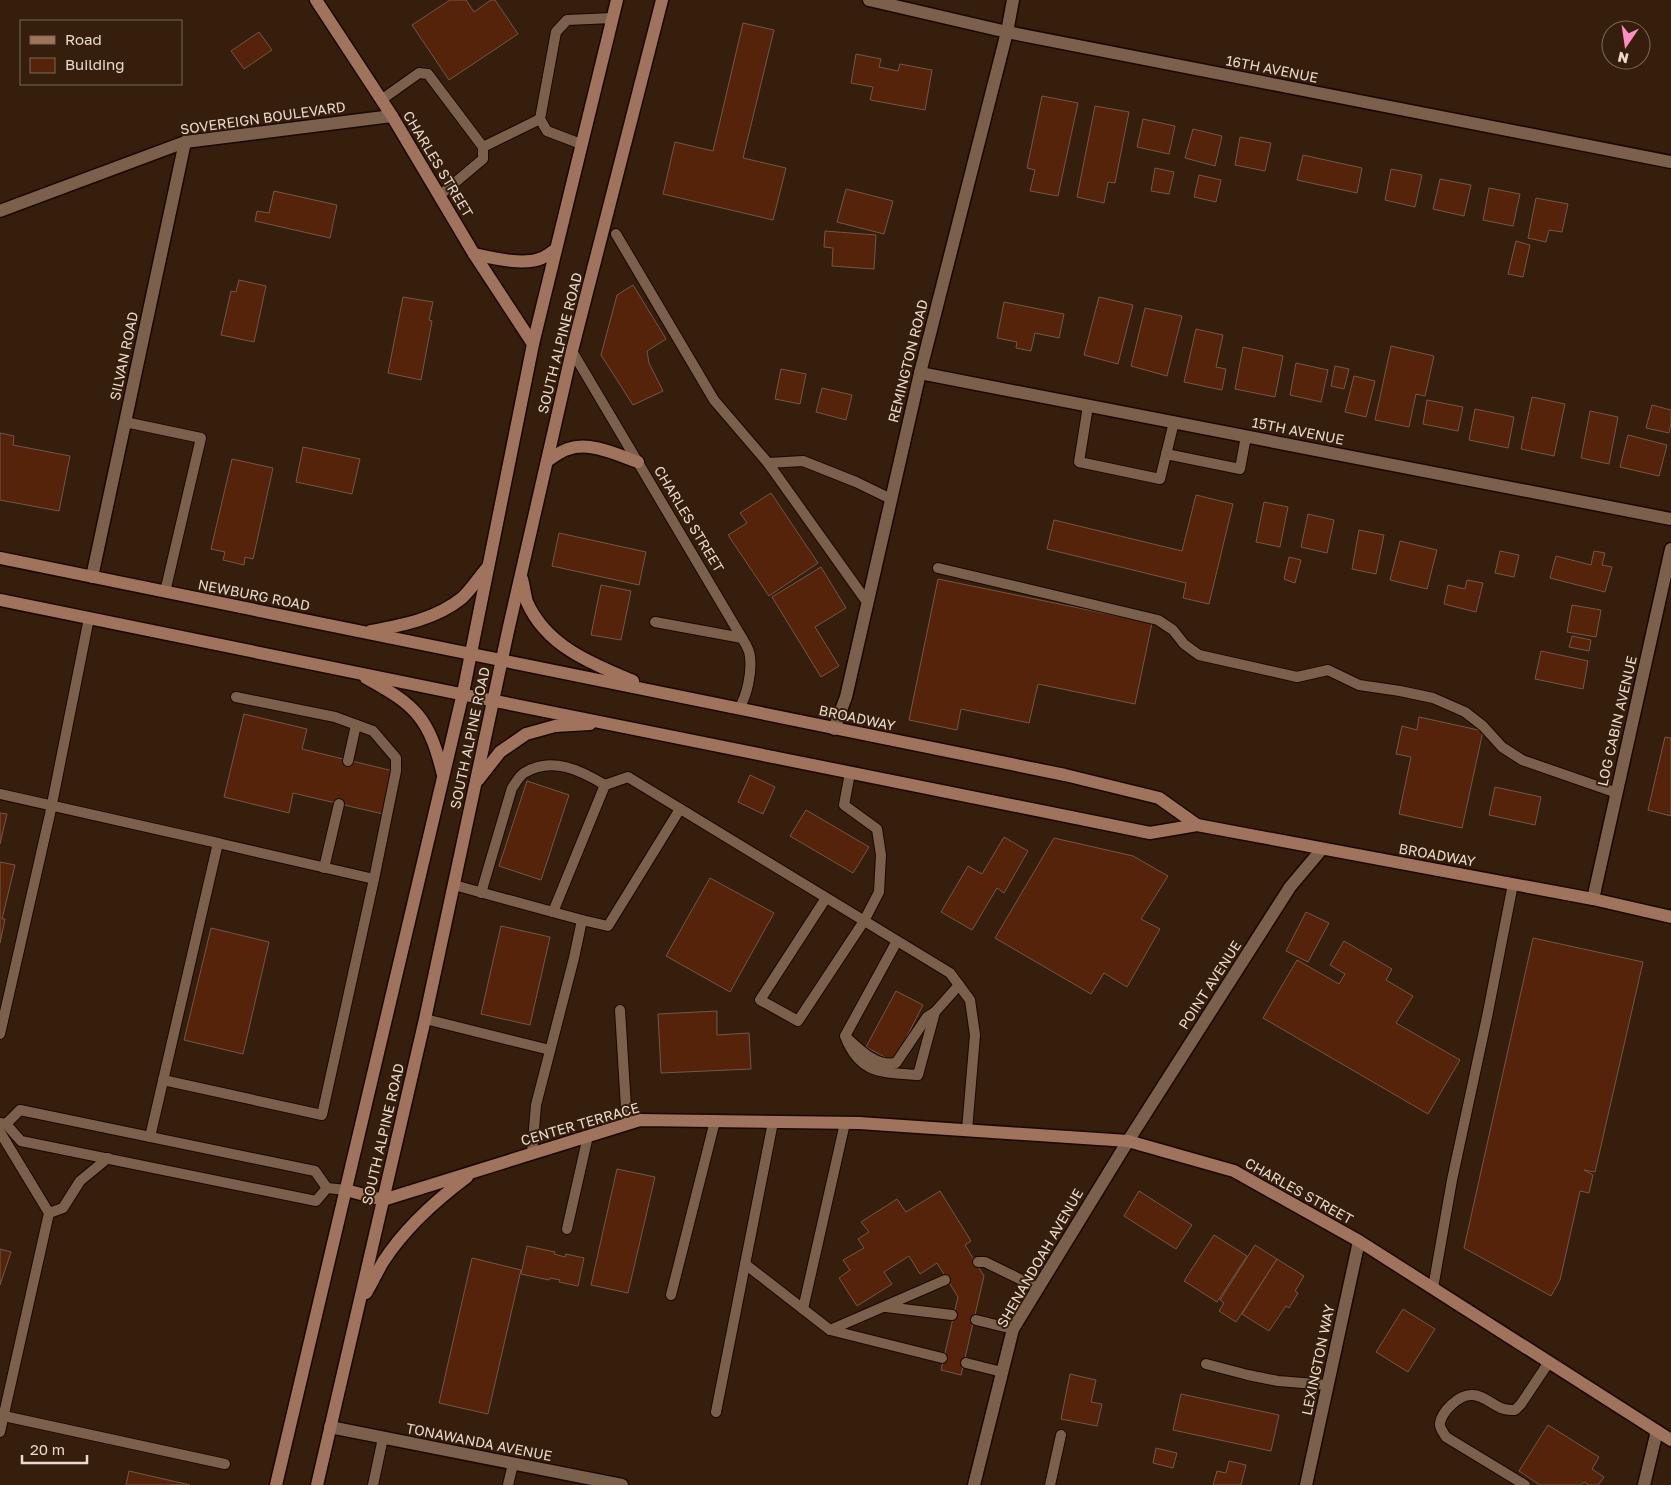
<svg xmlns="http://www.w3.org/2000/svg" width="1671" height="1485" font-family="'Golos Text',sans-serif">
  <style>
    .building { fill: #542309; stroke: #755648 }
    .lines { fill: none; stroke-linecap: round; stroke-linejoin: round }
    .service-casing { stroke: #1c0700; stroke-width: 12 }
    .minor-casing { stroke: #1c0700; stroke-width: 15 }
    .secondary-casing { stroke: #1c0700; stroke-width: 15 }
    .service { stroke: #7b604b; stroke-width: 10 }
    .minor { stroke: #7b604b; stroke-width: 12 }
    .secondary { stroke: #a0735d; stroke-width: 12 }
    .labels { text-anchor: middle; stroke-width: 4; stroke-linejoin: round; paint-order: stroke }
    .street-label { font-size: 14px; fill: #e9dace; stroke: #351e0b }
  </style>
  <rect width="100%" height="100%" fill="#351e0b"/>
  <g class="building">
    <polygon points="450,0 466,0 474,12 491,0 495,0 518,34 449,80 412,25"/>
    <polygon points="743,23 774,30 743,158 786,168 773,220 663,194 675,142 713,151"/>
    <polygon points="259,32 272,50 244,69 231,51"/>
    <polygon points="856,54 881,59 879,67 898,71 900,64 932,70 925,110 870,100 873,87 851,83"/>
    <polygon points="1042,96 1078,103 1058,196 1030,191 1035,170 1027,168"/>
    <polygon points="1095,106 1129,112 1115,183 1108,182 1104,203 1077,197"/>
    <polygon points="1143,119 1175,126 1169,154 1137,147"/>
    <polygon points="1193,129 1222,136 1215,166 1185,158"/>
    <polygon points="1240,137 1271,143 1265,171 1235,165"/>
    <polygon points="1303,155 1362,168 1357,193 1297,180"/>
    <polygon points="1155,168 1174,172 1169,194 1151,191"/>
    <polygon points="1391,169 1422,175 1415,207 1385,200"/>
    <polygon points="1199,175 1221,180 1216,202 1194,197"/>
    <polygon points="1440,179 1471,185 1464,216 1433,209"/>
    <polygon points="1489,188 1520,194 1513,226 1483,220"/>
    <polygon points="846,189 893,201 884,234 837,222"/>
    <polygon points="274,191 337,205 330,238 255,221 257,211 269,213"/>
    <polygon points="1536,198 1568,204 1562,232 1549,230 1546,242 1528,238"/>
    <polygon points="825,231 876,235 874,269 832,266 833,248 824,247"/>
    <polygon points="1516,241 1530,245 1523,277 1508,274"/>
    <polygon points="239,280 266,286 254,342 221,335 231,291 236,292"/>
    <polygon points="633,285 666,339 647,351 649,363 663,391 633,405 601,355 617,295"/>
    <polygon points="403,297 433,302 429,320 432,321 421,380 388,373"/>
    <polygon points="1099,297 1133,305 1118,364 1084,355"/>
    <polygon points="1004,302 1064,314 1059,338 1035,333 1031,351 1016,348 1017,342 997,338"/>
    <polygon points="1145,308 1182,316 1167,376 1131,366"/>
    <polygon points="1196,329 1223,335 1216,367 1226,369 1222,390 1184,382"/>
    <polygon points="1391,346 1434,356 1425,396 1416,394 1409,427 1375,420"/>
    <polygon points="1243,347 1283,356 1275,397 1235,389"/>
    <polygon points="1296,363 1328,370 1321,402 1290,395"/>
    <polygon points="1335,366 1349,369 1344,389 1331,386"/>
    <polygon points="781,369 806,374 800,404 775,399"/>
    <polygon points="1354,376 1375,381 1366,417 1345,412"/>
    <polygon points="822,388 852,395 846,420 816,412"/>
    <polygon points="1532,397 1565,404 1554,456 1521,449"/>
    <polygon points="1427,400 1463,407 1458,431 1423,424"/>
    <polygon points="1652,405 1671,410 1671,424 1669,433 1646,428"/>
    <polygon points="1475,409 1514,417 1508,448 1469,440"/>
    <polygon points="1590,411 1618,417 1609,464 1581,458"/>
    <polygon points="0,433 14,436 13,445 70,456 59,511 0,500"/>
    <polygon points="1628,435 1667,445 1659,476 1620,467"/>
    <polygon points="303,447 360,459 352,494 296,482"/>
    <polygon points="232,459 273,468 253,559 245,557 244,565 223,560 225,552 211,549"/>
    <polygon points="771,493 818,563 769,596 728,535 747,523 740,513"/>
    <polygon points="1196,495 1233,504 1209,604 1183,598 1186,583 1047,549 1054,520 1182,551"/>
    <polygon points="1264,502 1288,507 1280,547 1256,542"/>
    <polygon points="1308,514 1334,520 1327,553 1301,547"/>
    <polygon points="1359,530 1384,535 1376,574 1352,569"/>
    <polygon points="559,533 646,552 639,585 552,566"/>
    <polygon points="1400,541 1437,550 1427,589 1390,580"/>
    <polygon points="1500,551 1519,555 1514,577 1495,573"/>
    <polygon points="1594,551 1605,553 1602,565 1612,567 1605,592 1550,578 1556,556 1591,565"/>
    <polygon points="1289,557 1301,560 1295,583 1284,579"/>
    <polygon points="821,567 846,608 815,627 839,666 821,677 772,597"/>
    <polygon points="938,579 1152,623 1135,704 1038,684 1029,723 961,709 957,730 909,720"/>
    <polygon points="1467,580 1483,583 1476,612 1444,604 1448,585 1465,589"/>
    <polygon points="601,585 631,591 621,640 591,635"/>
    <polygon points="1572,605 1601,610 1596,637 1567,632"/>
    <polygon points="1572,636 1591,640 1589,651 1569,647"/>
    <polygon points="1541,651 1588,661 1583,689 1535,679"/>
    <polygon points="244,714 307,729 302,749 393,771 383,814 293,793 289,813 224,797"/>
    <polygon points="1419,717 1483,731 1462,828 1399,814 1411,757 1396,754 1402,726 1417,730"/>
    <polygon points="1665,737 1671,738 1671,816 1648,810"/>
    <polygon points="750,775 775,787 763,814 738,802"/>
    <polygon points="527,781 569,795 541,880 499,866"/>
    <polygon points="1495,787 1541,797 1535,825 1489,815"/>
    <polygon points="806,810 869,847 853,873 790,836"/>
    <polygon points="0,813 7,814 0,844"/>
    <polygon points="1004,837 1028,851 1004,893 997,888 972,930 941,912 968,866 982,874"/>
    <polygon points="1054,838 1133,856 1168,876 1141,919 1160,929 1127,987 1104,973 1091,994 995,938"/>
    <polygon points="0,862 15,865 2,919 5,919 0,943"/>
    <polygon points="710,878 774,913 730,992 666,956"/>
    <polygon points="1306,912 1329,923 1308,962 1286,951"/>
    <polygon points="501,926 550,937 530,1025 481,1014"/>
    <polygon points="211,928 269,942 243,1054 184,1040"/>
    <polygon points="1533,938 1643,962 1595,1172 1584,1170 1593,1175 1589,1193 1580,1191 1560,1280 1551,1296 1464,1248"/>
    <polygon points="1344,941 1392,969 1386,980 1413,996 1396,1023 1460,1060 1428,1114 1263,1018 1297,960 1339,984 1345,974 1330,965"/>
    <polygon points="896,991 923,1005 894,1062 866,1047"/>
    <polygon points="717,1011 717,1035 749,1033 751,1069 661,1073 658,1014"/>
    <polygon points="617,1169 655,1177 628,1293 591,1285"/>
    <polygon points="940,1191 971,1241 965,1245 984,1276 961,1375 941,1370 958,1297 937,1263 920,1274 909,1256 884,1272 892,1284 857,1306 839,1278 850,1270 843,1260 864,1248 858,1239 869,1232 861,1222 897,1199 906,1212"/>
    <polygon points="1139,1191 1192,1225 1176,1249 1124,1216"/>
    <polygon points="1214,1235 1247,1256 1217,1302 1184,1281"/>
    <polygon points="1255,1245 1277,1259 1236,1322 1219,1311 1224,1303 1220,1300"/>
    <polygon points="527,1246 555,1252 554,1254 565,1257 566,1254 584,1258 578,1286 559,1282 560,1280 550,1278 549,1280 521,1274"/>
    <polygon points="0,1249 11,1252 0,1285"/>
    <polygon points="472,1258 521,1270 488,1414 439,1403"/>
    <polygon points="1277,1259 1304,1276 1295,1291 1298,1293 1289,1308 1286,1306 1269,1331 1242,1314"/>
    <polygon points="1403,1309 1435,1329 1408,1372 1376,1352"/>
    <polygon points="1070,1374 1096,1380 1091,1402 1102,1404 1097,1426 1061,1419"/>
    <polygon points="1181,1394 1279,1415 1271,1451 1173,1430"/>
    <polygon points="1548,1425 1599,1457 1592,1469 1604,1477 1598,1485 1589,1485 1584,1482 1581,1485 1540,1485 1519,1471"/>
    <polygon points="1156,1448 1177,1453 1173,1468 1153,1463"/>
    <polygon points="1229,1461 1246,1465 1241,1485 1213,1485 1217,1471 1226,1473"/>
    <polygon points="129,1471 190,1485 126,1485"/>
  </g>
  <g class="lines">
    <g class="service-casing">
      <g id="service">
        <polyline points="381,100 419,73 428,74 483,147 483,159 439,196"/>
        <polyline points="581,144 547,131 540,119 556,32 567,20 612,18"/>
        <polyline points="483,147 540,119"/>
        <polyline points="616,234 714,400 768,463 867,602"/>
        <path d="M572,351L742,638C745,643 750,650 750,657C752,673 747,695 739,709"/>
        <polyline points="1088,406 1079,462 1160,479 1174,422"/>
        <polyline points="125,422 201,438 165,592"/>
        <polyline points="1166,454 1240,469 1246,436"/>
        <polyline points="768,463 803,461 856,482 891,499"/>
        <polyline points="938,568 1158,620 1173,630 1184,644 1199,655 1297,677 1328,670 1359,685 1400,691 1433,698 1465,712 1483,726 1502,747 1522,760 1617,793"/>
        <polyline points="655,622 742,638"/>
        <polyline points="236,697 335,717 373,731 396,758 396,771 374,879"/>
        <polyline points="348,761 356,725"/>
        <polyline points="0,794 218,843 150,1137"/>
        <polyline points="324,868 339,804"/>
        <polyline points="454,885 582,920 574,958 536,1105 532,1153"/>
        <path d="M481,893L512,788C516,783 519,776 524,773C552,756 580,770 605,785"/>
        <polyline points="826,898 760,1000 798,1021 864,921 879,892 881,855 877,829 844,805 850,773"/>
        <polyline points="553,912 605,785 628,777 950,973 970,1000 975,1035 967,1130"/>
        <polyline points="582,920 608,926 680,809"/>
        <path d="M897,941L845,1036C860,1075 882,1072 918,1075L935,1012L959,985"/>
        <polyline points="620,1010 627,1124"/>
        <polyline points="425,1019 550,1050"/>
        <polyline points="0,1034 50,814 89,618"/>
        <path d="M847,1038C861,1051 877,1067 896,1063L927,1017L935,1012"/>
        <polyline points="163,1080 322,1115 374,879 218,843"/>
        <polyline points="0,1123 6,1124 21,1141 316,1201 327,1188"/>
        <polyline points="6,1124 20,1110 315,1171 327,1188 346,1190"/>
        <polyline points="0,1132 49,1213 0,1432"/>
        <polyline points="49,1213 63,1208 80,1181 108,1158"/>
        <polyline points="567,1229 588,1136"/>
        <polyline points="978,1262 985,1262 1038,1288"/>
        <polyline points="745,1264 830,1330 942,1358"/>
        <polyline points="1433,1288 1452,1180 1487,1017 1513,884"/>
        <polyline points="671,1295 715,1121"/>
        <polyline points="886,1307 952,1315"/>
        <polyline points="803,1309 845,1123"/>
        <polyline points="976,1320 1013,1329"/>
        <polyline points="830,1330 945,1280"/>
        <polyline points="966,1363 1002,1372"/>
        <polyline points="1206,1364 1248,1375 1278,1381 1328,1385"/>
        <polyline points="716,1412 773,1122"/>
        <polyline points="4,1416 225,1464"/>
        <polyline points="373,1485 383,1438"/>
        <polyline points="508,1485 513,1464"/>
        <polyline points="1050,1485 1061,1435"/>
        <path d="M1525,1485L1446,1437C1444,1433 1439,1428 1440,1423C1442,1411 1459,1395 1471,1395C1483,1394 1493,1406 1504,1409C1507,1410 1512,1410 1515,1410L1521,1404L1549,1362"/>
      </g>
    </g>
    <g class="minor-casing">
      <g id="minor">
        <polyline points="869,0 1007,32 1671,162"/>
        <polyline points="0,211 185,142 392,116"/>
        <polyline points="920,373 1671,519"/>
        <polyline points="92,577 185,142"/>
        <polyline points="834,729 846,697 920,373 1007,32 1013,0"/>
        <polyline points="1593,899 1671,549"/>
        <polyline points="330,1427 622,1485"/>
        <polyline points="974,1485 1013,1329 1128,1141 1290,887 1322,849"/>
        <polyline points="1306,1485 1359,1241"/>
        <polyline points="1644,1485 1657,1431"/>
      </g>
    </g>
    <g class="secondary-casing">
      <g id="secondary">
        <polyline points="316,0 392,116 474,254 533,344"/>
        <path d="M474,254C492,258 525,266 542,258C547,256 552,252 556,249"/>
        <path d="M547,461C553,457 561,451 568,449C590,441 618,455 638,462"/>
        <polyline points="0,558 1065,775 1159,798 1197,825"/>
        <path d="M522,579C524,586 525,595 527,602C546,646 592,664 633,681"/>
        <path d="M0,600C383,678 767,757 1150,833L1197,825L1593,899L1671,917"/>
        <path d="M371,631C403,625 436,619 462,598C471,590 479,577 487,568"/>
        <path d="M366,678C417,706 429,718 443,775"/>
        <polyline points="478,780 500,752 526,734 555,726 590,724"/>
        <polyline points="346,1190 383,1200 640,1120 859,1123 1128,1141 1234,1171 1359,1241 1671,1440"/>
        <path d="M366,1293C372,1283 377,1272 383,1262C404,1229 435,1201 467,1177"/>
        <polyline points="276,1485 463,693 533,344 617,0"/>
        <polyline points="317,1485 425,1019 508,631 572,351 662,0"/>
      </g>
    </g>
    <use href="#service" class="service"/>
    <use href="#minor" class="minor"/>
    <use href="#secondary" class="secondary"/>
  </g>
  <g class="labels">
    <g class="street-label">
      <text transform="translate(1272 69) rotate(11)" y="5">16TH AVENUE</text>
      <text transform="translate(263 118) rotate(-8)" y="5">SOVEREIGN BOULEVARD</text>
      <text transform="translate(438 164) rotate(59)" y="5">CHARLES STREET</text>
      <text transform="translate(560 343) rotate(-76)" y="5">SOUTH ALPINE ROAD</text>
      <text transform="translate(124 356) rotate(-78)" y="5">SILVAN ROAD</text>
      <text transform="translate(908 361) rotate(-76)" y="5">REMINGTON ROAD</text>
      <text transform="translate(1298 431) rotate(11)" y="5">15TH AVENUE</text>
      <text transform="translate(689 519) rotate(59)" y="5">CHARLES STREET</text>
      <text transform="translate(254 595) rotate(11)" y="5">NEWBURG ROAD</text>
      <text transform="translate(857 718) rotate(12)" y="5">BROADWAY</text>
      <text transform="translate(1617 721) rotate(-77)" y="5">LOG CABIN AVENUE</text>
      <text transform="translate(470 738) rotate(-78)" y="5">SOUTH ALPINE ROAD</text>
      <text transform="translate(1437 855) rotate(10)" y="5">BROADWAY</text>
      <text transform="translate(1210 985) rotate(-57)" y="5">POINT AVENUE</text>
      <text transform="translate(580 1124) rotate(-16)" y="5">CENTER TERRACE</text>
      <text transform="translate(383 1134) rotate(-77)" y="5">SOUTH ALPINE ROAD</text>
      <text transform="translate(1299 1191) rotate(29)" y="5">CHARLES STREET</text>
      <text transform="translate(1040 1258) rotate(-60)" y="5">SHENANDOAH AVENUE</text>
      <text transform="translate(1318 1360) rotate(-78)" y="5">LEXINGTON WAY</text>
      <text transform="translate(479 1442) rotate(11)" y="5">TONAWANDA AVENUE</text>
    </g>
  </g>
  <rect x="20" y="20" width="162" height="65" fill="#351e0b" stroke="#7d6959"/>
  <rect x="30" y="36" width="25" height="8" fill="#a0735d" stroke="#7d6959"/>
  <text x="65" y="45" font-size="15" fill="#e9dace">Road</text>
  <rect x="30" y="58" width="25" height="15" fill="#542309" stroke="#7d6959"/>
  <text x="65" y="70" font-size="15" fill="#e9dace">Building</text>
  <g transform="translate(1626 45) rotate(193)"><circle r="24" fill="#351e0b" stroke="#7d6959"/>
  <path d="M0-4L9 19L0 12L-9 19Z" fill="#fc8fc1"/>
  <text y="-8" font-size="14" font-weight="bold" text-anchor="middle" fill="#e9dace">N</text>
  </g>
  <path d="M22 1455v8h65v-8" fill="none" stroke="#e9dace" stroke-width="2.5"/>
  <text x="30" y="1455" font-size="15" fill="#e9dace" stroke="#351e0b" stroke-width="4" paint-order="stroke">20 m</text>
</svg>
